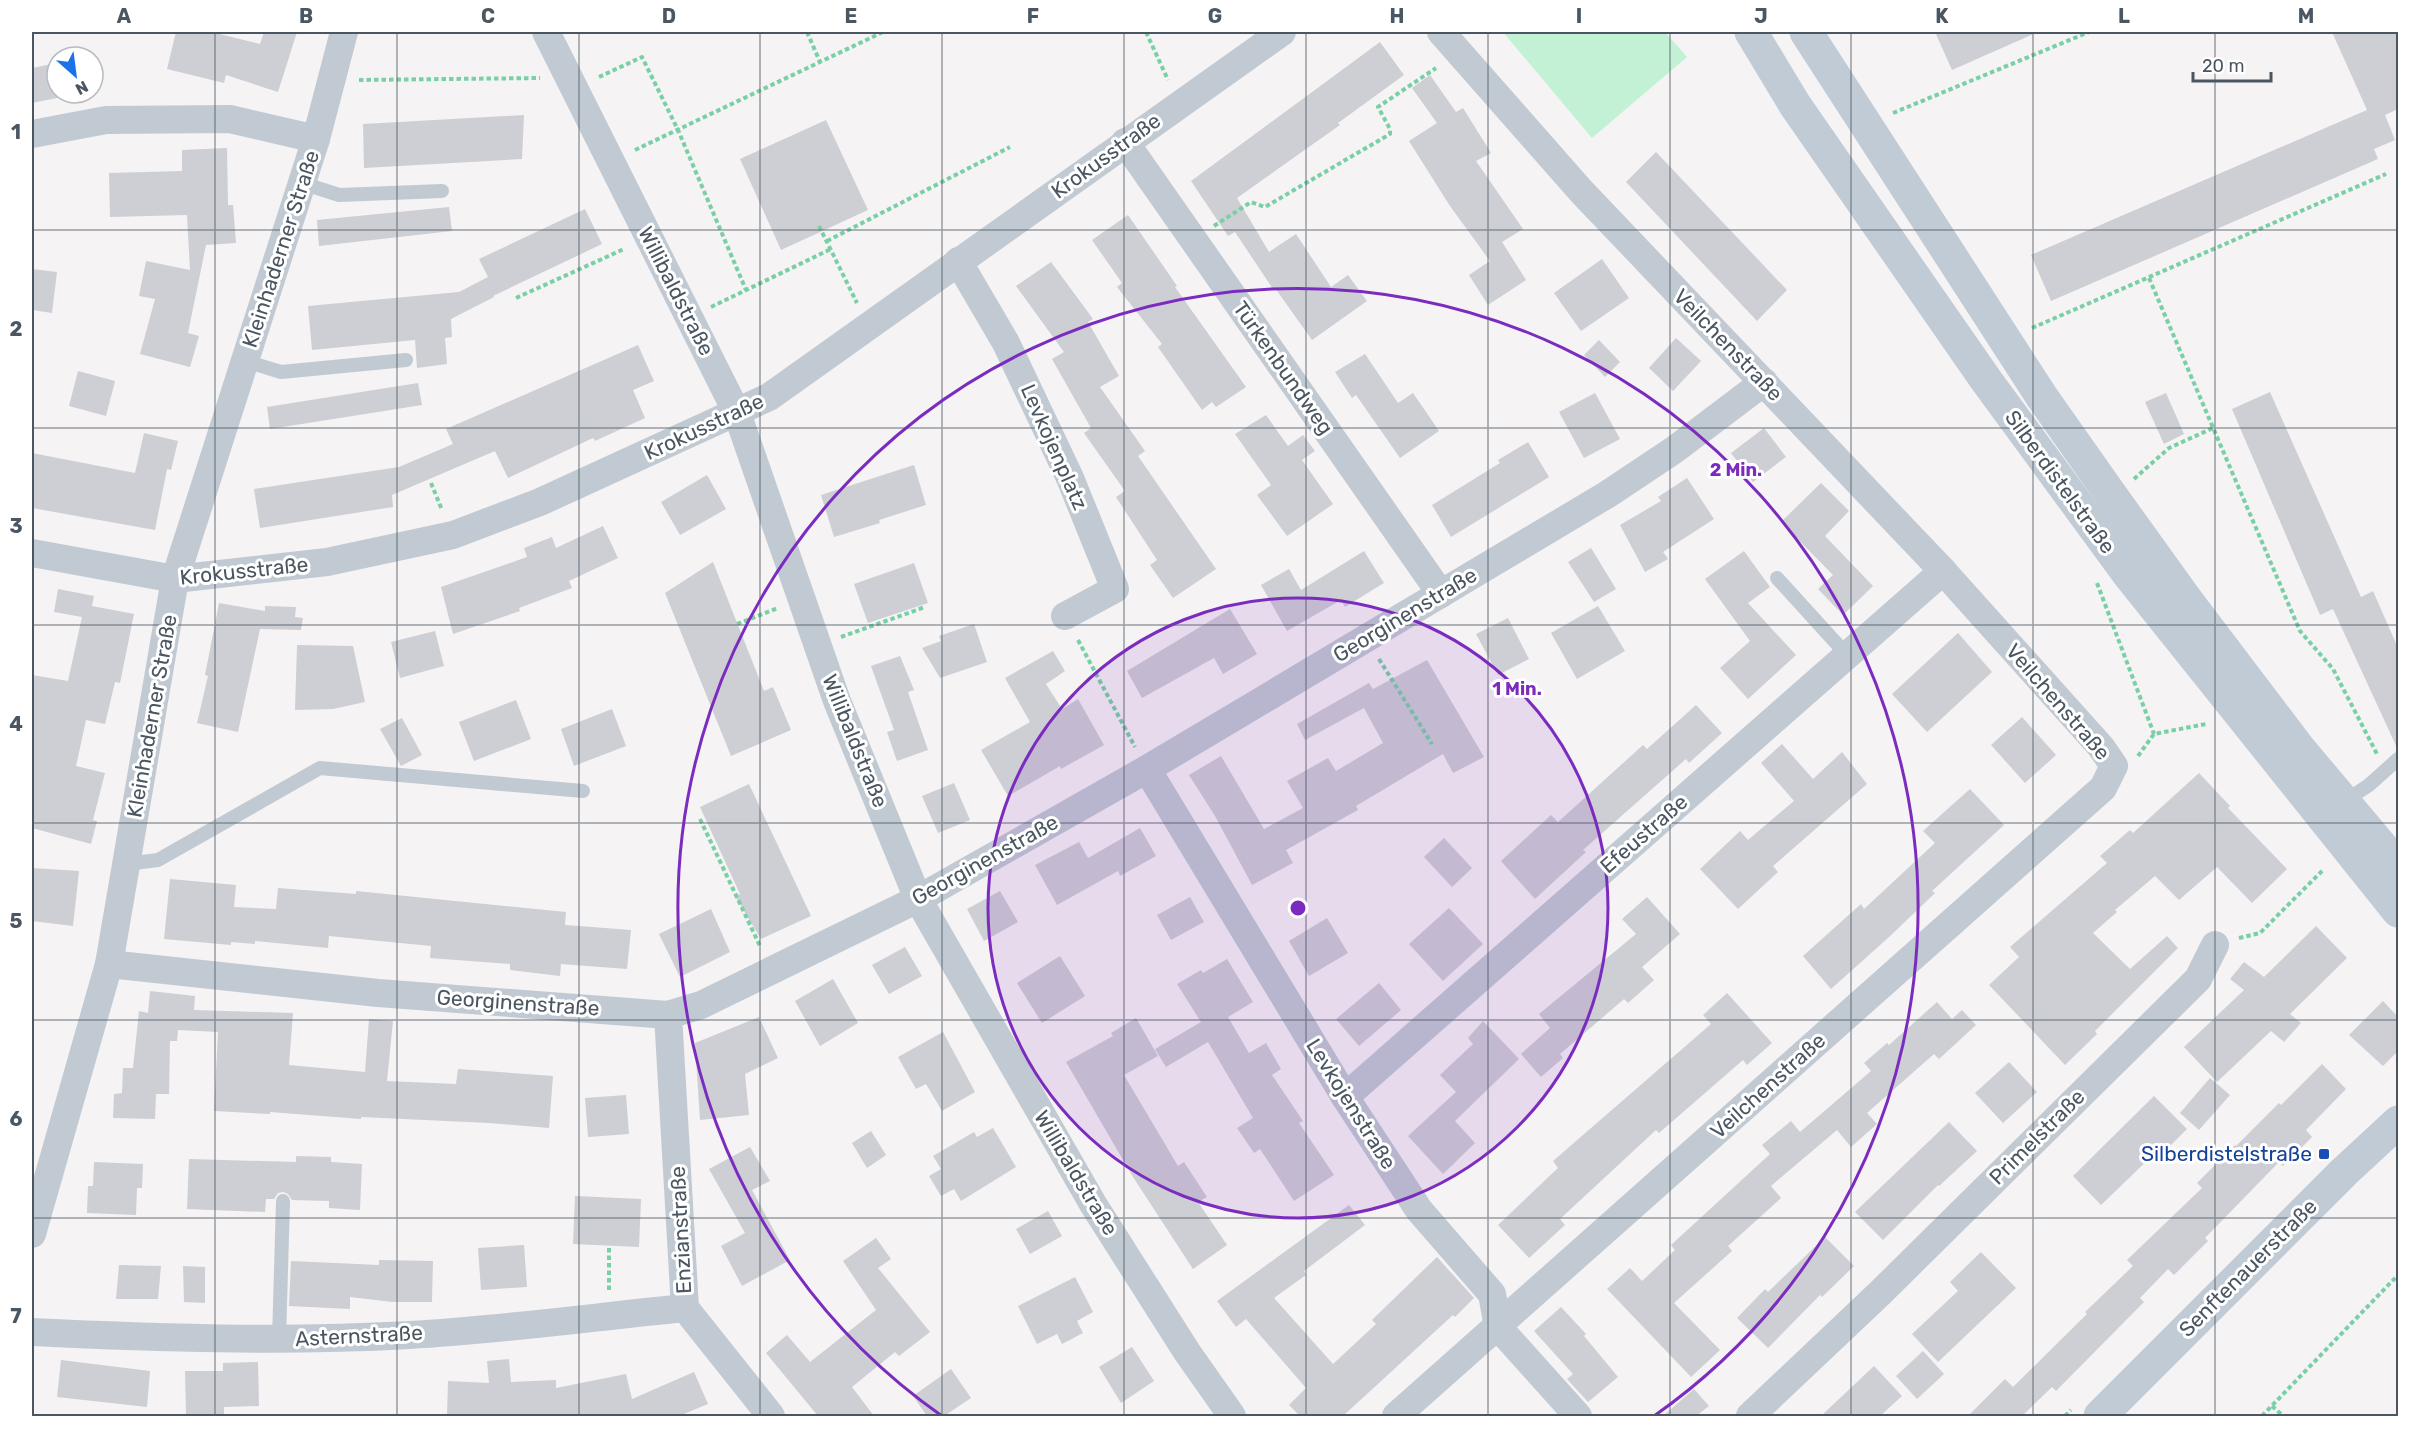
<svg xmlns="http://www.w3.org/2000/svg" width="2430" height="1448" font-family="Rubik,sans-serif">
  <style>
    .green { fill: #c3f1d5 }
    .building { fill: #cdcfd5 }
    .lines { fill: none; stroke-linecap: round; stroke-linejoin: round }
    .path { stroke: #7ad0a6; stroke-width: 4; stroke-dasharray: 4.5 3; stroke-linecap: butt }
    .lane { stroke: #c1cad2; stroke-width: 14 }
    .street { stroke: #c1cad2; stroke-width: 28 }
    .secondary { stroke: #c1cbd6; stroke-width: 33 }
    .grid { fill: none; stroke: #4a5661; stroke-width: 1.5; stroke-opacity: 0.55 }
    .ring { fill: none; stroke: #7b2cbf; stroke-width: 3 }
    .transit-dot { fill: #1a4fb4; stroke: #fff; stroke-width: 2 }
    .labels { text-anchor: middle; stroke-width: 6; stroke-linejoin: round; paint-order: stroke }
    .street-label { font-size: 21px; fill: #4a5661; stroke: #fff }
    .transit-label { font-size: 21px; fill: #164399; stroke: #fff; text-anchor: end }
    .centre { fill: #7b2cbf; stroke: #fff; stroke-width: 3 }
    .ring-label { font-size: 18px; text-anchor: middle; font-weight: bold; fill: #7b2cbf; stroke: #fff; stroke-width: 6; stroke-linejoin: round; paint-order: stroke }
    .neatline { fill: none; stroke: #4a5661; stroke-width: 2 }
    .grid-label { font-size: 20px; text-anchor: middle; font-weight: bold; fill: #4a5661 }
  </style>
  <rect width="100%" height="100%" fill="#f5f3f3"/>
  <polygon class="green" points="1503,32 1665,32 1687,57 1592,138"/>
  <g class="building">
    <polygon points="176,32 211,32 260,44 264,32 297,32 278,92 226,75 224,83 167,69"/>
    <polygon points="1935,32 2038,32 1952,70"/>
    <polygon points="2332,32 2398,32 2398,109 2385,115 2395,140 2374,149 2378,159 2051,301 2031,255 2367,110"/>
    <polygon points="1380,42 1404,75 1338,123 1340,125 1237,198 1269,252 1296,234 1331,287 1348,275 1367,301 1312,340 1275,288 1273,289 1235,232 1228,236 1191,181"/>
    <polygon points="57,63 57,98 32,103 32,68"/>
    <polygon points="1430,75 1456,112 1463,108 1491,153 1476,161 1523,229 1502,242 1526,280 1488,305 1469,275 1490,261 1450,206 1409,141 1437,123 1412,88"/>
    <polygon points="524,115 522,159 364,168 363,124"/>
    <polygon points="826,120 868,210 781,250 740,159"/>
    <polygon points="227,148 228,205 233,205 236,243 206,245 188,333 199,336 190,367 140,354 155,299 139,296 146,261 190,270 187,215 110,217 109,173 182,171 182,150"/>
    <polygon points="1656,152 1787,290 1757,321 1626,182"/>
    <polygon points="449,207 452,231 319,246 317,220"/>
    <polygon points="585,209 602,244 493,296 494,297 451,319 452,337 445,338 447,364 417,368 415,340 312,350 308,306 459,292 488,277 479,259"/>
    <polygon points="1128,215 1177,286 1175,287 1246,387 1216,407 1212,402 1202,410 1158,347 1162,344 1117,287 1122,283 1092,240"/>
    <polygon points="1602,259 1629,298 1581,331 1554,293"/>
    <polygon points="1051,262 1093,319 1088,322 1119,376 1100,387 1145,451 1138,456 1216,569 1173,598 1150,565 1157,560 1116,497 1125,491 1084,433 1091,428 1052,359 1064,352 1016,286"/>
    <polygon points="32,269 57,272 52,313 32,310"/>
    <polygon points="1676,338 1701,361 1673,391 1649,368"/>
    <polygon points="1599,340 1620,362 1605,377 1584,355"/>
    <polygon points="638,345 654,381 633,390 645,418 595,441 593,438 508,478 495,451 392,495 393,507 260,528 254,489 399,467 453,444 446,429"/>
    <polygon points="1365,354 1398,403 1413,393 1439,431 1400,458 1356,395 1352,398 1335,372"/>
    <polygon points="78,371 115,381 106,416 69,406"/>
    <polygon points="418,383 422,405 270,429 267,407"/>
    <polygon points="2270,392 2361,597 2373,591 2398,648 2398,750 2333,609 2320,615 2232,409"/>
    <polygon points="1595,393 1620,439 1584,458 1559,412"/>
    <polygon points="2166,393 2184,434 2164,444 2145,402"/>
    <polygon points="1266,415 1288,446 1303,435 1315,451 1302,460 1333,504 1287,536 1257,495 1271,485 1235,434"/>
    <polygon points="1764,428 1786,457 1753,482 1731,453"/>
    <polygon points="144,433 178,441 171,470 167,469 155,530 32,508 32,453 135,473"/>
    <polygon points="1528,442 1549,477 1451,537 1432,505 1500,463 1498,460"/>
    <polygon points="914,465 926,505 879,520 880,523 834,537 821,495"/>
    <polygon points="707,475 726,509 680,535 661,502"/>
    <polygon points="1687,478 1714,519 1663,552 1668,559 1645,572 1620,525 1661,501 1658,497"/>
    <polygon points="1821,483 1849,511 1825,536 1873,586 1843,615 1818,589 1833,575 1781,522"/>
    <polygon points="603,526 618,558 569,581 572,588 519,608 520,611 453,634 441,587 527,557 524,548 552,537 556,548"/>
    <polygon points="1591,548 1616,589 1594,602 1568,562"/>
    <polygon points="1364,551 1384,583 1345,607 1341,600 1287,631 1261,585 1289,569 1301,590"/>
    <polygon points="1744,551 1770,587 1748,603 1796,655 1748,699 1720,668 1750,641 1705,579"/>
    <polygon points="713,562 764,691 773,687 791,730 731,756 665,593"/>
    <polygon points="914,563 928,603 868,623 854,584"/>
    <polygon points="58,589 94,596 92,606 134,614 120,683 115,682 105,724 86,720 76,766 105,773 93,820 97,821 91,844 32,828 32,675 68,681 82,617 54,612"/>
    <polygon points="219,603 265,611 265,606 296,607 295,617 303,618 301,630 260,629 238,732 197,723 208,676 205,675"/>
    <polygon points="1598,606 1625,651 1577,679 1551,633"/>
    <polygon points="1230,609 1257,654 1223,674 1214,658 1142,698 1127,671"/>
    <polygon points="1508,618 1529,659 1498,675 1476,634"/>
    <polygon points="974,624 987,662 940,678 922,648 941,641 939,636"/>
    <polygon points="435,631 444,666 400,678 391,642"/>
    <polygon points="1958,633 1992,672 1927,732 1892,694"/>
    <polygon points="297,645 353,646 365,702 333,709 295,710"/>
    <polygon points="1053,651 1065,671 1046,684 1062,709 1078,699 1104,745 1061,769 1060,766 1008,796 981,750 1030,722 1005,678"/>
    <polygon points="900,656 914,690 908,692 928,750 897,761 887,732 894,730 871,666"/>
    <polygon points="1427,660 1484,757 1453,773 1443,754 1356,806 1358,810 1286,850 1293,863 1252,885 1215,816 1189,775 1221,756 1264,829 1303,808 1287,781 1328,758 1336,771 1383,743 1364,708 1305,740 1297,724 1369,683 1373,689"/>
    <polygon points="516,700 531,739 474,761 459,722"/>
    <polygon points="1696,705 1722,733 1689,763 1686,759 1583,850 1586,852 1535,899 1501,861 1551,815 1558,822 1643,745 1647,749"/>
    <polygon points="612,709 626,746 574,766 561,729"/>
    <polygon points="2022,717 2056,755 2025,783 1991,745"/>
    <polygon points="402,718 422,755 401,766 380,729"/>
    <polygon points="1782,744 1813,779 1842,752 1867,784 1773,866 1778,872 1738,909 1700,869 1740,831 1748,840 1794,801 1761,763"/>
    <polygon points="2199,773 2230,806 2228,808 2287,869 2252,903 2217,867 2179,900 2155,876 2115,910 2117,912 2093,933 2130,969 2167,936 2178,948 2095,1031 2097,1034 2065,1065 1989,985 2019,957 2010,947 2107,863 2100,856 2130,830 2133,833"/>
    <polygon points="954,783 970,820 938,833 922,796"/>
    <polygon points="749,784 811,916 761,939 735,896 740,894 700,807"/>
    <polygon points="1970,789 2004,825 1932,891 1935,893 1889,937 1831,989 1803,956 1861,904 1864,909 1935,843 1923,831"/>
    <polygon points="1140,828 1156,856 1120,876 1118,871 1057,905 1035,865 1079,842 1088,858"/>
    <polygon points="1444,838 1472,868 1452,887 1424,857"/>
    <polygon points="32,868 79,871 73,926 32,921"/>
    <polygon points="170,879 236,885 234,907 276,909 278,888 356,894 356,891 566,912 565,925 631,930 627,969 561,964 560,976 510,970 510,964 430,958 431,946 329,936 328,948 255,941 255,944 231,942 231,945 164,939"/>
    <polygon points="1000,891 1018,922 984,941 967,909"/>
    <polygon points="1190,897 1204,922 1171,940 1157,915"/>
    <polygon points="1647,897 1680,934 1642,967 1654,980 1628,1003 1624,999 1560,1054 1563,1058 1541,1077 1521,1054 1550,1028 1539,1014 1636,934 1622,919"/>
    <polygon points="1449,908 1483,944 1443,981 1409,944"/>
    <polygon points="711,909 730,952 680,977 659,934"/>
    <polygon points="1327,918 1348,953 1309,976 1289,941"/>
    <polygon points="2316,926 2347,958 2290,1014 2301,1023 2284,1042 2271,1031 2217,1082 2184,1047 2244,990 2230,979 2244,962 2264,977"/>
    <polygon points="905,947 922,976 889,994 872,965"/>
    <polygon points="1060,956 1085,996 1042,1023 1017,983"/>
    <polygon points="1227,959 1253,1002 1228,1017 1249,1053 1266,1043 1281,1069 1272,1075 1303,1121 1299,1123 1334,1175 1294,1201 1260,1149 1254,1153 1237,1128 1253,1118 1208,1042 1166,1067 1155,1049 1201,1022 1177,984 1201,970 1203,973"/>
    <polygon points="833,979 858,1023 820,1046 795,1001"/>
    <polygon points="1379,983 1401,1010 1359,1046 1336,1019"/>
    <polygon points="150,991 195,996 194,1010 293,1013 289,1065 365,1072 369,1019 393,1021 387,1081 456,1084 458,1069 553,1076 549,1128 489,1123 361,1117 361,1119 270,1112 270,1114 214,1111 218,1032 178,1030 177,1041 170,1041 169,1094 156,1094 155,1119 113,1118 114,1094 122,1093 123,1068 133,1068 139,1011 148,1013"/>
    <polygon points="1727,993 1772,1043 1747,1065 1743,1060 1659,1133 1656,1130 1560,1219 1565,1225 1529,1258 1498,1225 1558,1168 1553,1161 1711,1024 1703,1015"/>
    <polygon points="2383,1001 2398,1017 2398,1051 2383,1066 2349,1035"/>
    <polygon points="1937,1002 1952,1019 1962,1010 1976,1025 1939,1059 1934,1054 1867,1113 1877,1124 1851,1147 1837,1130 1771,1186 1781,1198 1728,1246 1732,1251 1674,1303 1720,1350 1691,1377 1607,1289 1630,1268 1642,1281 1675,1250 1671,1245 1770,1154 1762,1145 1791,1121 1800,1132 1871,1071 1864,1063 1887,1043 1889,1045"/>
    <polygon points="759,1017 778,1058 745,1074 749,1115 700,1120 695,1043"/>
    <polygon points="1136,1018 1158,1056 1124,1075 1178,1166 1184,1162 1207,1197 1198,1202 1227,1245 1193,1269 1133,1177 1066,1062 1113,1036 1111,1033"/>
    <polygon points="1483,1021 1519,1059 1455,1121 1475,1143 1443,1174 1408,1136 1456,1092 1440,1075 1473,1044 1468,1038"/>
    <polygon points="943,1032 975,1092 942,1111 926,1084 916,1089 898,1057"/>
    <polygon points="2009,1062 2037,1092 2003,1123 1975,1093"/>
    <polygon points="2322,1064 2346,1089 2306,1130 2312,1137 2283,1166 2279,1162 2205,1238 2208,1241 2174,1275 2168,1269 2140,1298 2144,1302 2056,1391 2052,1387 2022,1416 1968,1416 2005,1379 2013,1387 2087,1314 2085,1312 2133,1266 2127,1260 2202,1188 2197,1183 2235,1145 2236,1146 2279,1103 2281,1105"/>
    <polygon points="2210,1078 2230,1095 2199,1130 2180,1113"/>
    <polygon points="626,1095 629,1134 588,1137 585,1098"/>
    <polygon points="2154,1096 2187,1129 2160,1156 2156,1152 2101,1205 2073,1176"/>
    <polygon points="1949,1122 1977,1151 1939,1186 1938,1185 1883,1240 1855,1212"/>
    <polygon points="993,1128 1016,1167 961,1201 954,1189 941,1196 929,1176 941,1169 933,1156 974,1132 977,1137"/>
    <polygon points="871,1131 886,1155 867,1168 852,1143"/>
    <polygon points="750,1147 770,1181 752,1190 790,1260 742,1286 721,1246 745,1233 709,1169"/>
    <polygon points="296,1156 331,1157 331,1162 362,1164 360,1210 329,1208 329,1201 292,1200 288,1194 283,1192 278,1193 274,1199 266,1199 265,1212 187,1209 189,1159 296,1162"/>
    <polygon points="94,1162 143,1164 142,1188 137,1188 136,1215 87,1213 88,1186 93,1186"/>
    <polygon points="575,1196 641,1199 639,1247 573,1244"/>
    <polygon points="1349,1205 1365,1225 1304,1271 1306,1275 1274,1298 1333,1364 1376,1324 1372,1320 1437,1257 1474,1298 1455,1317 1453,1315 1343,1416 1300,1416 1289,1405 1306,1388 1246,1319 1236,1327 1217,1301"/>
    <polygon points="1048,1211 1062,1236 1030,1254 1016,1229"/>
    <polygon points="1825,1237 1854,1266 1822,1297 1820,1295 1768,1348 1737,1318 1765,1289 1768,1292"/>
    <polygon points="876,1238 891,1259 878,1268 930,1332 899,1356 895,1352 852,1387 874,1416 818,1416 766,1353 787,1335 810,1362 876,1310 843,1261"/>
    <polygon points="524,1245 527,1287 481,1290 478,1248"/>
    <polygon points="1981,1252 2016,1288 1938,1362 1912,1334 1958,1291 1950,1282"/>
    <polygon points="379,1260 433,1261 432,1302 392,1302 350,1297 350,1309 289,1306 291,1261 379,1265"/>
    <polygon points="119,1265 161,1266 158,1299 116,1299"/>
    <polygon points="183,1266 205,1267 205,1303 184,1302"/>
    <polygon points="1075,1277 1093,1312 1077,1321 1083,1333 1062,1344 1057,1334 1037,1344 1018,1306"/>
    <polygon points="1561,1307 1586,1334 1584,1336 1618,1377 1588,1402 1567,1379 1573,1374 1534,1331"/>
    <polygon points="1132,1347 1154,1381 1121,1403 1099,1367"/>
    <polygon points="1923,1351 1944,1374 1917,1399 1896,1376"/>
    <polygon points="509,1359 511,1382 556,1380 556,1388 626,1374 632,1399 694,1372 708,1404 679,1416 447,1416 448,1381 489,1383 487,1361"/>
    <polygon points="61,1360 150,1371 147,1407 57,1397"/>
    <polygon points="258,1362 259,1406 224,1407 224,1414 186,1415 185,1371 223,1371 223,1363"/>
    <polygon points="1874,1366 1902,1396 1880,1416 1821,1416"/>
    <polygon points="951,1369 971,1398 944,1416 927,1416 913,1396"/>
    <polygon points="1694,1389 1709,1406 1696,1416 1663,1416"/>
  </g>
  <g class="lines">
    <g class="path">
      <polyline points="807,32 820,62"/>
      <polyline points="1146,32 1168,80"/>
      <polyline points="599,77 642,57 678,130 746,290"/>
      <polyline points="359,80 540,78"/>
      <polyline points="1893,113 2089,32"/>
      <polyline points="635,150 883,32"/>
      <polyline points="819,226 857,303"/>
      <polyline points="1214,226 1251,202 1265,207 1390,134 1390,129 1378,107 1436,68"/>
      <polyline points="827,241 1010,147"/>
      <polyline points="2149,278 2300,631 2333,669 2377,754"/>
      <polyline points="516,298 624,249"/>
      <polyline points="711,307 831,249"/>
      <polyline points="2032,328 2386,174"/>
      <polyline points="2134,479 2169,448 2213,428"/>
      <polyline points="431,483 442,510"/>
      <polyline points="2097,583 2154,734"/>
      <polyline points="737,624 778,608"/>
      <polyline points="841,637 925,607"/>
      <polyline points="1078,640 1135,747"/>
      <polyline points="1379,659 1432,744"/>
      <polyline points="2138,756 2154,734 2206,724"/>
      <polyline points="700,819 760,946"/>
      <polyline points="2239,938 2260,933 2324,869"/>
      <polyline points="609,1290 609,1246"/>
      <polyline points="2272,1406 2283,1416"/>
      <polyline points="2065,1416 2071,1410"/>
      <polyline points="2262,1416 2398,1275"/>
    </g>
    <g class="lane">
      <polyline points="302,183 339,195 442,191"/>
      <polyline points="245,361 281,372 406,360"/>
      <polyline points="1777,578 1847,655"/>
      <polyline points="2345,801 2369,785 2398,759"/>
      <polyline points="126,864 158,860 320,768 583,791"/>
      <polyline points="279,1340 283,1201"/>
    </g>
    <g class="street">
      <polyline points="546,32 737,413 837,701 918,899 1093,1204 1187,1352 1232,1416"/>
      <polyline points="32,134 106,120 230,119 316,139"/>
      <polyline points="1125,142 1441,594"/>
      <polyline points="958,261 1006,343 1070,478 1115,589 1065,616"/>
      <polyline points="32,553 175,579 327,562 453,535 540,502 769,397 1282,32"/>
      <polyline points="1147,769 1345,1097 1419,1210 1492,1294 1498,1327 1578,1416"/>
      <polyline points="109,964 378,993 668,1015 701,1005 918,899 1147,769 1608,494 1674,450 1764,382"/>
      <polyline points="668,1015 685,1308 771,1416"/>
      <polyline points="1345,1097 1943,571"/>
      <polyline points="32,1234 109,964 175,579 316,139 344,32"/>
      <path d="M32,1332C158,1338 283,1342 409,1335C501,1330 594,1317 685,1308"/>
      <polyline points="1396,1416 2103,788 2114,766 2101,747 1943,571 1581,191 1441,32"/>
      <polyline points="1750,1416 1879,1294 2198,979 2215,945"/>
    </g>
    <g class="secondary">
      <polyline points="1751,32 1795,105 1986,380 2129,575 2398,911"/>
      <polyline points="1806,32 2042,397 2111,495 2185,598 2298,747 2398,866"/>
      <polyline points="2100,1416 2344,1172 2398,1122"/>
    </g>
  </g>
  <path class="grid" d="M215,32V1416M397,32V1416M579,32V1416M760,32V1416M942,32V1416M1124,32V1416M1306,32V1416M1488,32V1416M1670,32V1416M1851,32V1416M2033,32V1416M2215,32V1416M32,230H2398M32,428H2398M32,625H2398M32,823H2398M32,1020H2398M32,1218H2398"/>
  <circle cx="1298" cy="908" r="310" fill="#7b2cbf" fill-opacity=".12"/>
  <g class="ring">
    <circle cx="1298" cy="908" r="310"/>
    <path d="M942 1416A620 620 0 1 1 1654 1416"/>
  </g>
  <rect class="transit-dot" x="2318" y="1148" width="12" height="12" rx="3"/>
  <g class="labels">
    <g class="street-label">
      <text transform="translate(1106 156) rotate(-36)" y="7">Krokusstraße</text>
      <text transform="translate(281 249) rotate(-72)" y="7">Kleinhaderner Straße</text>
      <text transform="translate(676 291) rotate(63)" y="7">Willibaldstraße</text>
      <text transform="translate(1728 345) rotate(46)" y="7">Veilchenstraße</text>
      <text transform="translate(1283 368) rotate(55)" y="7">Türkenbundweg</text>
      <text transform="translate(704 427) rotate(-25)" y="7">Krokusstraße</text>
      <text transform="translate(1054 447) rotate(66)" y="7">Levkojenplatz</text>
      <text transform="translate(2060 482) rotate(54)" y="7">Silberdistelstraße</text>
      <text transform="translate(244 571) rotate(-6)" y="7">Krokusstraße</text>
      <text transform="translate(1405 615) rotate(-31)" y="7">Georginenstraße</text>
      <text transform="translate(2058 702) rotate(49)" y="7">Veilchenstraße</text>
      <text transform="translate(152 716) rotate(-80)" y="7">Kleinhaderner Straße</text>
      <text transform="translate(855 741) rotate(68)" y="7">Willibaldstraße</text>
      <text transform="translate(1644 834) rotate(-41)" y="7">Efeustraße</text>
      <text transform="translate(985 860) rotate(-29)" y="7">Georginenstraße</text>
      <text transform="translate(518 1003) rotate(4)" y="7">Georginenstraße</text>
      <text transform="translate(1768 1086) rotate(-42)" y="7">Veilchenstraße</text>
      <text transform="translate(1351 1104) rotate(58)" y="7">Levkojenstraße</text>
      <text transform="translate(2037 1137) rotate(-45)" y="7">Primelstraße</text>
      <text transform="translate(1076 1173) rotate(59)" y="7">Willibaldstraße</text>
      <text transform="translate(681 1230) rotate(-93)" y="7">Enzianstraße</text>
      <text transform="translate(2248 1268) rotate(-45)" y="7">Senftenauerstraße</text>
      <text transform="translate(359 1336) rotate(-3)" y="7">Asternstraße</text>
    </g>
    <g class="transit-label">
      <text x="2312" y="1161">Silberdistelstraße</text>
    </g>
  </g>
  <circle cx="1298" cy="908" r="9" class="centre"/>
  <g class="ring-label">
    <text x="1736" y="476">2 Min.</text>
    <text x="1517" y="695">1 Min.</text>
  </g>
  <rect width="2430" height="1448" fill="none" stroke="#ffffff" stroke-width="66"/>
  <g transform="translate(75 75) rotate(152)"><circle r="28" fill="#ffffff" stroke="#b7bbc0" stroke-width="1.5"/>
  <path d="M0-4.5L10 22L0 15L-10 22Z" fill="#1a73e8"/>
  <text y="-9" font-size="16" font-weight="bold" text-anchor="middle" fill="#4a5661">N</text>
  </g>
  <path d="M2193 72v9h78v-9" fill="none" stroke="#4a5661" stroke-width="3"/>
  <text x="2202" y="72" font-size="18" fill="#4a5661" stroke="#ffffff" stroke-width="4.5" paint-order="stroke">20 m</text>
  <rect x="33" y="33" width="2364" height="1382" class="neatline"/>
  <g class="grid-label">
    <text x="124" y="23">A</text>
    <text x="306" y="23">B</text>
    <text x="488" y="23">C</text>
    <text x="669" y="23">D</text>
    <text x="851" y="23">E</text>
    <text x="1033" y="23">F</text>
    <text x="1215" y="23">G</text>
    <text x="1397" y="23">H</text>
    <text x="1579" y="23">I</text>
    <text x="1761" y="23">J</text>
    <text x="1942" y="23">K</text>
    <text x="2124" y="23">L</text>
    <text x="2306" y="23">M</text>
    <text x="16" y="139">1</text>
    <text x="16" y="336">2</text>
    <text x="16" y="533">3</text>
    <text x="16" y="731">4</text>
    <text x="16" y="928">5</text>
    <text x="16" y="1126">6</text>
    <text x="16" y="1323">7</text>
  </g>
</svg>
